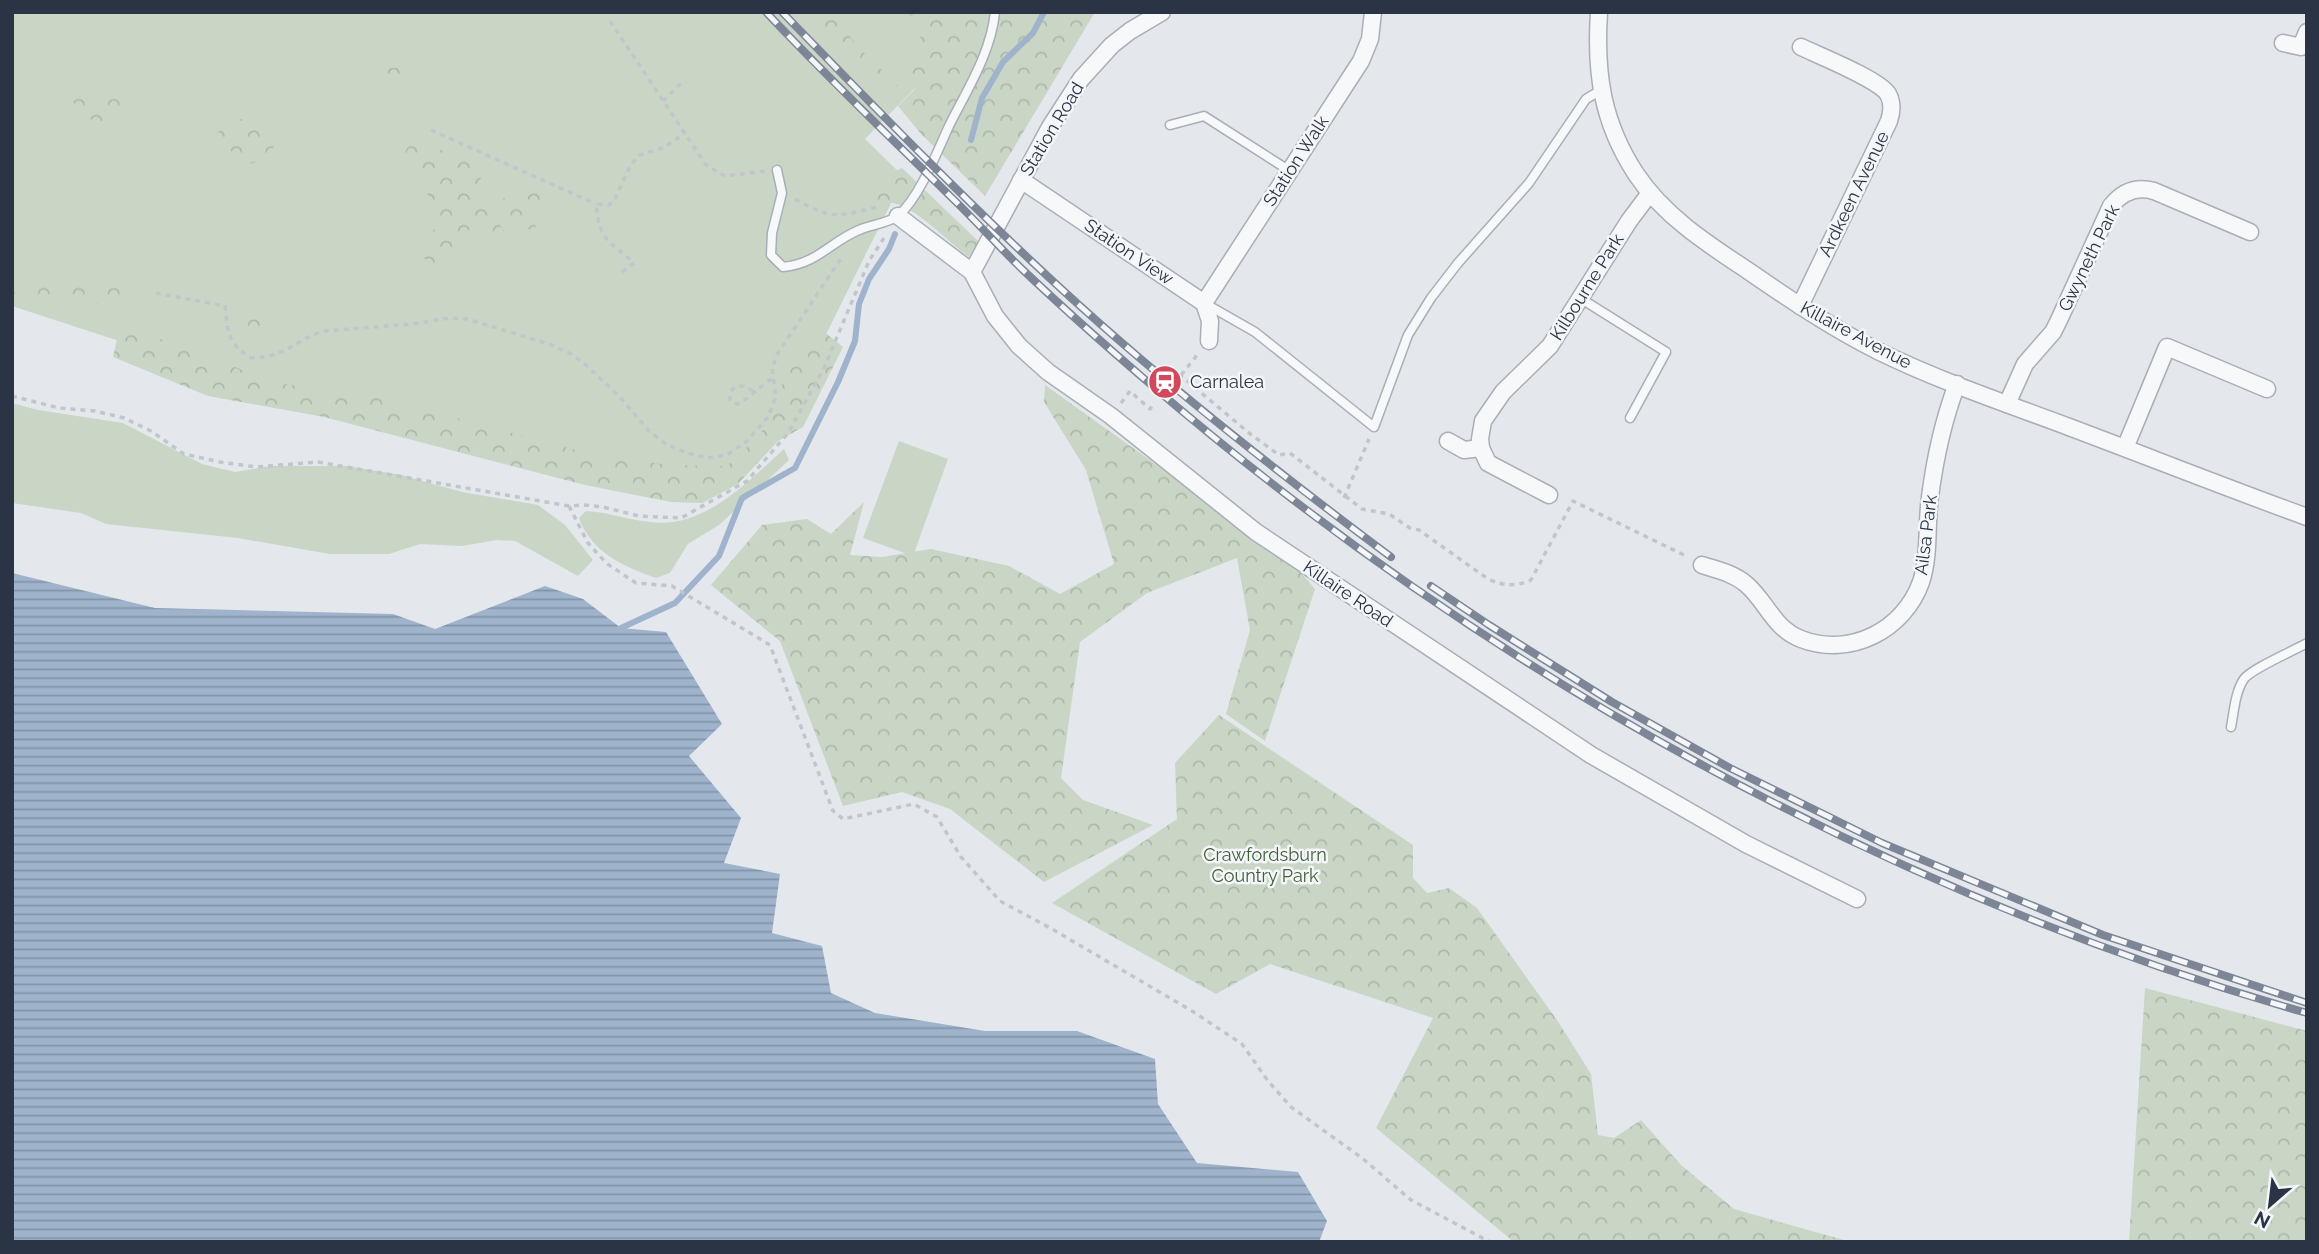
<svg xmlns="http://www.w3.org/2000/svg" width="2319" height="1254" font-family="Raleway,sans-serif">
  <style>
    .grass { fill: #c9d6c5 }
    .forest { fill: url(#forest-crowns) }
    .water { fill: url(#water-rules) }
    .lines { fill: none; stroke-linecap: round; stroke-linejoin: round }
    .stream { stroke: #9fb4cc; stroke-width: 6 }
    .service-casing { stroke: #a9aeb7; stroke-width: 11 }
    .minor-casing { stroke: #a9aeb7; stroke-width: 19 }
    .path { stroke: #c2c5cb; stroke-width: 3.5; stroke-dasharray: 5 5; stroke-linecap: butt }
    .service { stroke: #f7f8fa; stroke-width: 8 }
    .minor { stroke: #f7f8fa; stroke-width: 16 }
    .rail-casing { stroke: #7d8696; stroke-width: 8 }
    .rail { stroke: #f4f6f9; stroke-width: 5; stroke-dasharray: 16; stroke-linecap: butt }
    .labels { text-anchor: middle; stroke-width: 5; stroke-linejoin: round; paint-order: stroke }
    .street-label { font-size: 18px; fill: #2b3445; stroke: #f4f6f9 }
    .poi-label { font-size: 18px; fill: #2b3445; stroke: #f4f6f9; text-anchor: start }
    .park-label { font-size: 18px; fill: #3f6138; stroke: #f4f6f9 }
  </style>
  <defs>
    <pattern id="forest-crowns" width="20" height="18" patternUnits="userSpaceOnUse" patternTransform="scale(1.75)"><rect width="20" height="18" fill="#c9d6c5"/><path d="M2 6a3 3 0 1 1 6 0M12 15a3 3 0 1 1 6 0" fill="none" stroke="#adb8ab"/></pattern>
    <pattern id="water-rules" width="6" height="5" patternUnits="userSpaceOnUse" patternTransform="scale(1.75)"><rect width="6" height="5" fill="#9fb4cc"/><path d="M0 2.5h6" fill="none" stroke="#8293a7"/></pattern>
  </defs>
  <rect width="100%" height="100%" fill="#e4e7ec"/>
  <g class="grass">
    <polygon points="12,12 979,12 958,44 865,139 904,177 790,407 698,499 159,354 12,306"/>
    <polygon points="12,403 38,410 123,423 202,464 235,472 271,466 346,466 401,475 462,492 538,505 565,525 593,560 578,576 515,541 497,540 462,546 420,544 389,554 330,554 238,538 106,524 81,513 12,503"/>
    <polygon points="899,441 948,459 913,556 863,538"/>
    <path d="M784,449L789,460L719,525L688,544L670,573L656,578C623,566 592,553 579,518L586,511C608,512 628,520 650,522C705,529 747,482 784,449Z"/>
  </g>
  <g class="forest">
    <polygon points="802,12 828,12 876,66 900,81 887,100"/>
    <polygon points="926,12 939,12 957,27 975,12 1095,12 985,196 921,134 898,106 915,89 905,72 923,31"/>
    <polygon points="387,68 401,68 407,83 398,88 388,88"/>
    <polygon points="82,84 93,98 100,99 111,89 121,97 128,112 115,129 75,113 72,87"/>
    <polygon points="252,113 280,136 266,160 243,165 216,133"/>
    <path d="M410,144C436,146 462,155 484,168L477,191L487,201L501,203L508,191L520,190L524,179L558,192C547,205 536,216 535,233L514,220L494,215L503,230L513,235L505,248L483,233L470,229L458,238L457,259L444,273L430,265L418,251L438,224L423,182L401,158Z"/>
    <path d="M902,168L979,242L969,257C948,242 921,212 897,204C890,202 882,201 875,200L878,179Z"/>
    <polygon points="64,278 129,290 122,307 32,296 12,296 12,279"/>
    <polygon points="264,309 274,328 263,340 250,338 243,317"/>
    <polygon points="120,325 216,358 268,382 375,396 583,452 668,465 727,466 757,438 781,406 783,368 818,327 843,347 803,427 778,441 738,484 702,503 671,502 585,485 324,417 208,396 113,357"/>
    <polygon points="1045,385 1292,562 1315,589 1265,741 1226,714 1250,630 1237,558 1147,593 1080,642 1061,778 1083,800 1153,825 1044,882 950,809 902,792 843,806 780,641 711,585 762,525 807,519 831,534 864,502 850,555 882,557 931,549 1009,566 1060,594 1114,564 1086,470 1044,402"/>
    <polygon points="1219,715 1413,845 1413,878 1427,893 1449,888 1477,908 1559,1023 1591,1074 1598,1135 1614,1138 1641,1120 1681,1165 1734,1209 1851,1242 1514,1242 1376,1128 1433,1018 1270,964 1216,994 1052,903 1177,819 1175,763"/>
    <polygon points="2145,988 2307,1031 2307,1242 2129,1242"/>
  </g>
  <polygon class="water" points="12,573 155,608 393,614 435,629 545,586 583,599 621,628 666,632 722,724 689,756 741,818 724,863 780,874 772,933 822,946 831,993 875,1013 985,1031 1077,1031 1155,1059 1158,1104 1197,1163 1298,1172 1327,1221 1319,1242 12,1242"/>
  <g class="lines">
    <g class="stream">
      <polyline points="971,140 982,98 1003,62 1033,33 1044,12"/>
      <polyline points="621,628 675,603 719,556 742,498 795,468 838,382 855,341 859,304 869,279 889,249 895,234"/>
    </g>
    <g class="service-casing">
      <g id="service">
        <polyline points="1170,125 1204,116 1290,171"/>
        <path d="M777,170L782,193L772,233L771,255L783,267C817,264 830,242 859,230C870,225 890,223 899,215C920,196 937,152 949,126C967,90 991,53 995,12"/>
        <polyline points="1580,298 1666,352 1630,418"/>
        <polyline points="1206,304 1255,332 1374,427 1408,335 1431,298 1458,263 1529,183 1586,99 1601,90"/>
        <path d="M2231,727C2234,712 2235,692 2244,679C2251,669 2293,651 2307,643"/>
      </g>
    </g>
    <g class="minor-casing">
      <g id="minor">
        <path d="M1599,12C1595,73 1602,122 1636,174C1663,215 1706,243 1747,270C1789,299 1832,328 1878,351C1939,381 2005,403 2069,427C2149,457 2227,488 2307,517"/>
        <polyline points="2283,43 2301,47 2307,32"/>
        <polyline points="1021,180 1204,303 1210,321 1209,341"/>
        <polyline points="898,216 972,272 995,316 1019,346 1048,372 1111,416 1256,532 1591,755 1746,844 1857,899"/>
        <polyline points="972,272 1050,127 1081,79 1112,45 1130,31 1162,12"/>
        <polyline points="1204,303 1361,61 1370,39 1373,12"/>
        <path d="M1800,306L1889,121C1892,112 1893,103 1888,94C1878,79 1820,56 1801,47"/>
        <path d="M2007,404L2025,364L2053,332L2059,320L2111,206C2122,192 2136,186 2154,191L2250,232"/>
        <polyline points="1448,441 1464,450 1481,448"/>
        <polyline points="2125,448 2167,347 2267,389"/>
        <polyline points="1549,495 1488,463 1481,448 1480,439 1483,421 1503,392 1550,346 1629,221 1650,193"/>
        <path d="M1702,565C1717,570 1733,573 1746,584C1767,602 1773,628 1801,639C1850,658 1904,630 1921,582C1930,555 1926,525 1930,497C1935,458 1943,421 1957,384"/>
      </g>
    </g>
    <g class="path">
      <polyline points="909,12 913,17"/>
      <polyline points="610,21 706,165 725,176 766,171"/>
      <polyline points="663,101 679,85 686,82"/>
      <polyline points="431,130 596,204"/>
      <path d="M795,199C833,220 835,217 877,207"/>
      <path d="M622,272L634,263C608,240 600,242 596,204L609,205L615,199L631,164L640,155L665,147L685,133"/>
      <path d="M156,293L225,306C228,331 227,345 252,358C286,357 295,340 324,331L412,324L449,318L467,319L552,345L573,355L586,365L620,397L649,431L666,444L687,453L707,458L727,455L747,441L768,417L776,397L772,368L778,353L842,257"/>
      <path d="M1179,374L1249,433L1279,455L1290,453L1362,509L1389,514L1410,528L1419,530L1488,579C1504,586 1515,587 1531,580L1573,501L1688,557"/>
      <polyline points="1181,375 1198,354"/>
      <path d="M753,391L743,386L735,387L730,392V400L737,404C748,400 761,385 773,378"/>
      <polyline points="12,396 59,408 95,411 124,418 151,431 184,454 220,462 256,467 318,462 569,506 583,505 603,507 639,516 681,518 747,481 788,433 824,368 869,261 884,238"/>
      <polyline points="1121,403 1130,391 1150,409 1152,406"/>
      <polyline points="1344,498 1369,439"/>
      <polyline points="569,506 588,543 606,563 636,583 672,586 770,645 833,811 843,819 914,804 937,817 961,857 1000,901 1052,929 1192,1011 1242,1044 1268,1081 1291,1107 1362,1158 1411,1200 1490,1242"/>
    </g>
    <use href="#service" class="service"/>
    <use href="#minor" class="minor"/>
    <g class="rail-casing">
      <g id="rail">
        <path d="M766,12C826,76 889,136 951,197C976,221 999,247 1023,270C1064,309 1106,346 1149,383C1483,670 1883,893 2307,1013"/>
        <path d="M782,12C879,112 976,212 1079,305C1179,395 1284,477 1391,557"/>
        <polyline points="1431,586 1489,625 1612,702 1730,768 1882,843 2103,935 2307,1003"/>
      </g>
    </g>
    <use href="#rail" class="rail"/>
  </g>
  <defs>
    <g id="station-disc" transform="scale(1.75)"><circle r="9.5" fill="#d1495b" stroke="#f4f6f9"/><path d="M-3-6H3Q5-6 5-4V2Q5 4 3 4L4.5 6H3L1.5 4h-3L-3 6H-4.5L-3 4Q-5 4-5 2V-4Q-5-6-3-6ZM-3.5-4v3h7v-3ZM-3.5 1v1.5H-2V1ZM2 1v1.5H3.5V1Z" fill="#fff"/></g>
  </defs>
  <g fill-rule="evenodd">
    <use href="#station-disc" x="1165" y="382"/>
  </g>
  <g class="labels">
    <g class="street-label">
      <text transform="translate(1052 129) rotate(-59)" y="6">Station Road</text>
      <text transform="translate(1296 161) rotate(-57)" y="6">Station Walk</text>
      <text transform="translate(1854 194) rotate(-64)" y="6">Ardkeen Avenue</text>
      <text transform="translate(1129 252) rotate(34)" y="6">Station View</text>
      <text transform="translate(2089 258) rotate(-64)" y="6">Gwyneth Park</text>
      <text transform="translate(1587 287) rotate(-58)" y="6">Kilbourne Park</text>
      <text transform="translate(1856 335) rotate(28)" y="6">Killaire Avenue</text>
      <text transform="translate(1926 535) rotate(-83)" y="6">Ailsa Park</text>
      <text transform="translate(1348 594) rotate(34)" y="6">Killaire Road</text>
    </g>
    <g class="poi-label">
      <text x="1190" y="388">Carnalea</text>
    </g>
    <g class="park-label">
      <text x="1265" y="861">Crawfordsburn<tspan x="1265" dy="21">Country Park</tspan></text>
    </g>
  </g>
  <rect width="2319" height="1254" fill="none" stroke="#2b3445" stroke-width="28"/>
  <g transform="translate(2270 1205) rotate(208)" stroke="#f4f6f9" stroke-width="5" paint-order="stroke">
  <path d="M0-5L12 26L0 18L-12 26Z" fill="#2b3445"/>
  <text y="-10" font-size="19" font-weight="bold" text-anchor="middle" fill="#2b3445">N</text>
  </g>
</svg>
